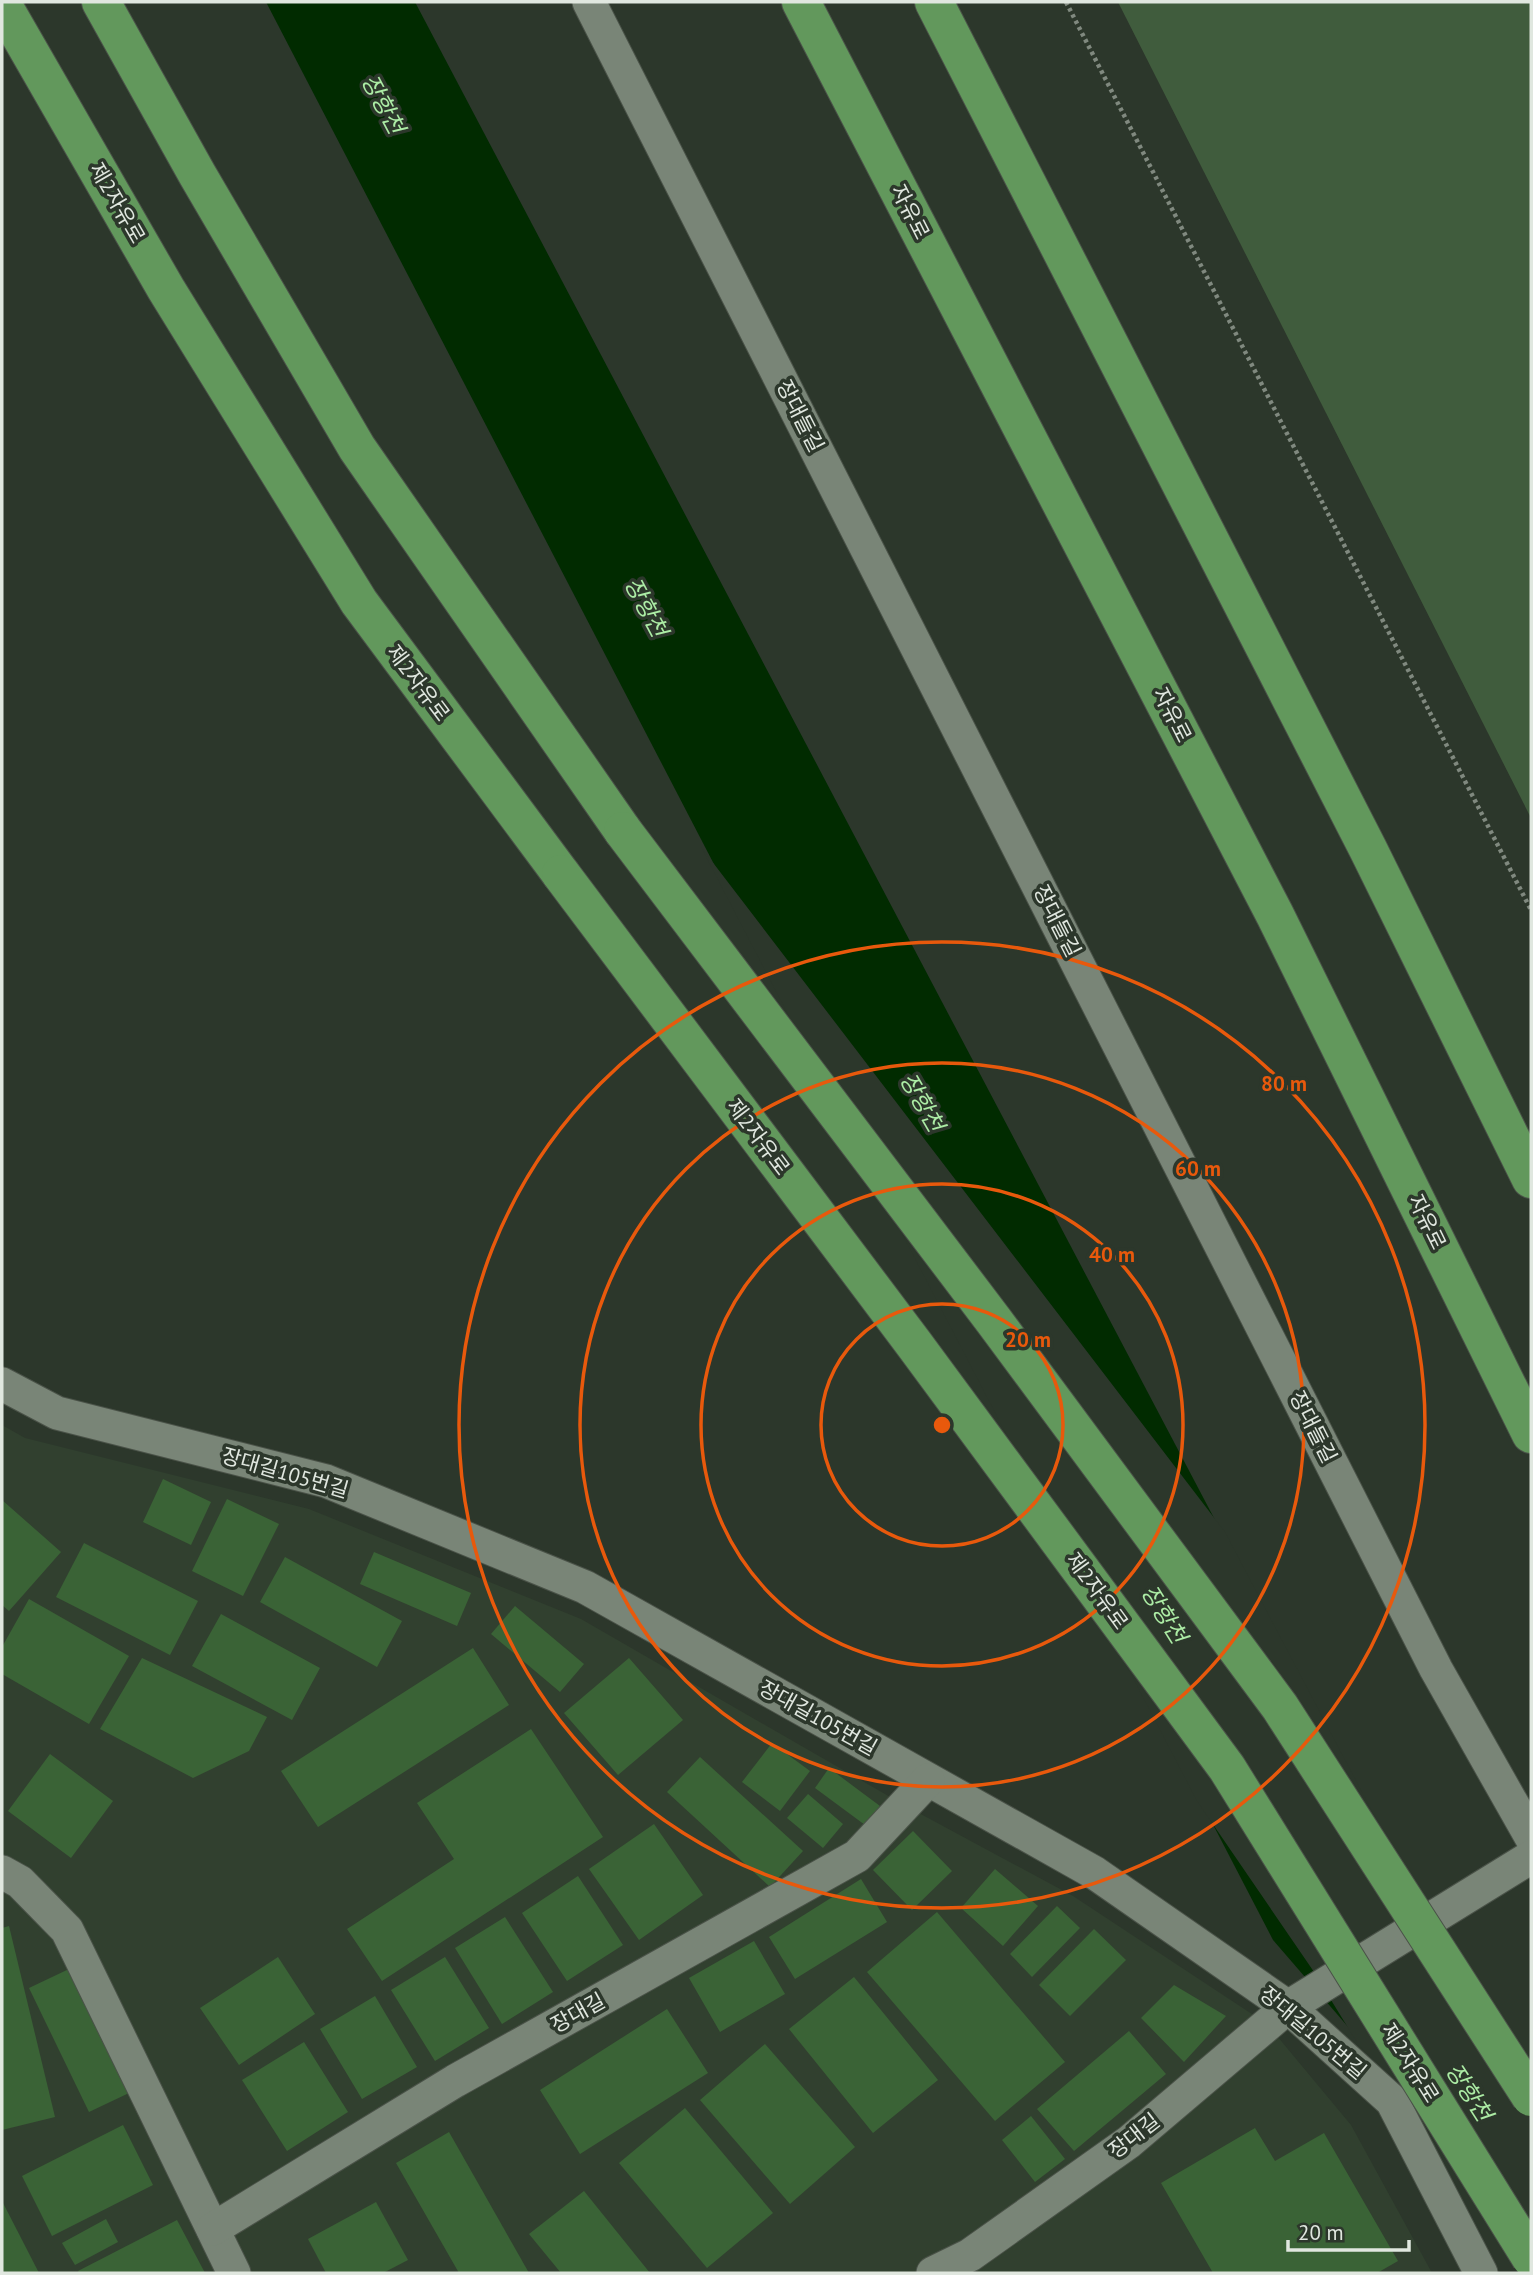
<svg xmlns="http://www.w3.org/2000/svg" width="1533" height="2275" font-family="'PT Sans','Noto Sans KR',sans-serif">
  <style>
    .built { fill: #31402f }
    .green { fill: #405c3d }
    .water { fill: #012b00 }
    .pier { fill: #2c372b }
    .building { fill: #3a6336 }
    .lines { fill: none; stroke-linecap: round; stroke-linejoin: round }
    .minor-casing { stroke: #4a5248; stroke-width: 35 }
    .trunk-casing { stroke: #4a5248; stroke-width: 40 }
    .path { stroke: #80897f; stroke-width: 4.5; stroke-dasharray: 3.5 3.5; stroke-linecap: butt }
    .minor { stroke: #798577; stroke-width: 33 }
    .trunk { stroke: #62985c; stroke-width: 38 }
    .trunk-bridge-casing { stroke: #4a5248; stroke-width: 40; stroke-linecap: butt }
    .trunk-bridge { stroke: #62985c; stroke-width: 38 }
    .ring { fill: none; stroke: #e8590c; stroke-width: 3.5 }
    .labels { text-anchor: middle; stroke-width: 7; stroke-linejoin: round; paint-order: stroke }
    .street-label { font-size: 21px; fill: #e0e7df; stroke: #2c372b }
    .water-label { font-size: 23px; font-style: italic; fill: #aceca5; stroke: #2c372b }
    .centre { fill: #e8590c; stroke: #2c372b; stroke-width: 3.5 }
    .ring-label { font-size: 21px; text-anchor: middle; font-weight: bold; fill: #e8590c; stroke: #2c372b; stroke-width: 7; stroke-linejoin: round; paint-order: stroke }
  </style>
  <rect width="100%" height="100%" fill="#2c372b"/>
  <polygon class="built" points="2,1425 25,1438 309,1509 581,1619 904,1805 1073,1896 1267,2024 1351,2125 1432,2273 2,2273"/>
  <polygon class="green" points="1118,2 1531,2 1531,818"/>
  <polygon class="water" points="266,2 415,2 1409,1888 1394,2080 1273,1940"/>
  <polygon class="pier" points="701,847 1225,1532 1412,1887 1531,2122 1531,2273 1500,2273 1436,2152 1391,2082 1358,2044 1312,1969 1197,1801"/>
  <g class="building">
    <polygon points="163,1479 211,1502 191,1545 143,1522"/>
    <polygon points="227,1499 279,1524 243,1596 192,1571"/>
    <polygon points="2,1500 61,1552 9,1611 2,1605"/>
    <polygon points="84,1543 198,1601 170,1655 56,1597"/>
    <polygon points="374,1552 471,1593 457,1626 360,1584"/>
    <polygon points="285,1557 402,1621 377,1667 260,1602"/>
    <polygon points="29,1599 129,1656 89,1724 2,1674 2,1647"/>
    <polygon points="515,1606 584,1664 560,1692 491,1634"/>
    <polygon points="221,1614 320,1668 292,1720 192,1666"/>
    <polygon points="473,1648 509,1705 318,1827 281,1771"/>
    <polygon points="142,1658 267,1717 249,1751 193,1778 100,1729"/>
    <polygon points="629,1658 683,1720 618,1775 564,1713"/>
    <polygon points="531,1729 603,1837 382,1981 347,1929 454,1859 417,1803"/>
    <polygon points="772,1743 810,1771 780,1811 742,1782"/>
    <polygon points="50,1754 113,1801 71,1858 8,1811"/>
    <polygon points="700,1757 803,1851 770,1887 667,1792"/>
    <polygon points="829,1768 880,1806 865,1825 815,1788"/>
    <polygon points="808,1794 843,1824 823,1848 787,1818"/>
    <polygon points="654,1824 703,1895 639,1940 589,1869"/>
    <polygon points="913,1831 952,1871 912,1910 873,1870"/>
    <polygon points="995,1869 1038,1906 1003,1946 961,1908"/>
    <polygon points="578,1876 623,1945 567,1981 522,1913"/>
    <polygon points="861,1879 887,1922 795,1979 769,1937"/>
    <polygon points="1057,1906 1080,1928 1032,1977 1010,1954"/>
    <polygon points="937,1912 1065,2062 995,2121 867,1972"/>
    <polygon points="505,1917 553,1992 502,2024 455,1948"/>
    <polygon points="9,1926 55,2117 2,2130 2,1928"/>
    <polygon points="1094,1929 1126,1960 1070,2016 1039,1985"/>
    <polygon points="754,1941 785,1994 720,2032 689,1978"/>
    <polygon points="278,1957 315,2014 239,2065 200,2008"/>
    <polygon points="445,1957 489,2028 435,2061 391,1990"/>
    <polygon points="69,1969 129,2093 89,2112 29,1988"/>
    <polygon points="854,1977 938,2080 873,2133 789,2029"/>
    <polygon points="1174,1985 1226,2016 1184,2062 1141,2018"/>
    <polygon points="375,1996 417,2067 362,2099 320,2029"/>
    <polygon points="667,2009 708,2073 580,2154 540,2090"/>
    <polygon points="1129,2031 1166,2074 1074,2151 1037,2109"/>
    <polygon points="304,2042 348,2112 287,2151 242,2080"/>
    <polygon points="765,2044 855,2147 790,2204 700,2100"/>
    <polygon points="685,2108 773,2213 707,2268 619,2163"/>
    <polygon points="1031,2116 1065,2159 1035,2182 1002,2140"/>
    <polygon points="123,2125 153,2185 52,2236 22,2176"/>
    <polygon points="1255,2128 1275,2161 1324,2133 1398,2261 1377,2273 1213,2273 1161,2183"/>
    <polygon points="449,2132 529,2273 459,2273 396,2163"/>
    <polygon points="584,2191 650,2273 561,2273 529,2234"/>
    <polygon points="2,2201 39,2273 2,2273"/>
    <polygon points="376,2202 408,2260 383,2273 326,2273 308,2239"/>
    <polygon points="106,2219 118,2242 75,2265 62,2243"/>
    <polygon points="177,2220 205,2273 79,2273 78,2271"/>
  </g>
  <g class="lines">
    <g class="minor-casing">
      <g id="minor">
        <polyline points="589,2 1436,1669 1531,1837"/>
        <polyline points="2,1384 57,1413 326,1481 585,1587 1095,1873 1288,2007 1392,2101 1481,2273"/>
        <polyline points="2,1872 20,1882 67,1930 234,2273"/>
        <polyline points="213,2229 455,2081 857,1856 928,1780"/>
        <polyline points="933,2273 970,2255 1129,2142 1288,2007 1531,1857"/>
      </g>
    </g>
    <g class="trunk-casing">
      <g id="trunk">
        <polyline points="101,2 197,174 357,448 623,831"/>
        <polyline points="801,2 1275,915 1531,1434"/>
        <polyline points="934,2 1368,849 1531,1179"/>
        <polyline points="2,4 166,289 359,602 561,874"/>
      </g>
    </g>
    <polyline class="path" points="1066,2 1531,910"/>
    <use href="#minor" class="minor"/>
    <use href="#trunk" class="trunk"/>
    <g class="trunk-bridge-casing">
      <g id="trunk-bridge">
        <polyline points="623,831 994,1321 1280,1707 1531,2097"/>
        <polyline points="561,874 914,1344 1227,1768 1531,2258"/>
      </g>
    </g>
    <use href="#trunk-bridge" class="trunk-bridge"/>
  </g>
  <g class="ring">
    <circle cx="942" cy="1425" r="121"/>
    <circle cx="942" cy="1425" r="241"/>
    <circle cx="942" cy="1425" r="362"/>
    <circle cx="942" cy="1425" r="483"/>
  </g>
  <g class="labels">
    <g class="street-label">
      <text transform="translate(117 203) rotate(60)" y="7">제2자유로</text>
      <text transform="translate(910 212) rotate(63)" y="7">자유로</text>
      <text transform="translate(800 416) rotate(63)" y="7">장대들길</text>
      <text transform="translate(418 683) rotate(53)" y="7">제2자유로</text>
      <text transform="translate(1172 715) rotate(63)" y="7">자유로</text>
      <text transform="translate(1057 921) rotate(63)" y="7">장대들길</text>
      <text transform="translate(758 1137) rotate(53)" y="7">제2자유로</text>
      <text transform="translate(1427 1222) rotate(64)" y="7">자유로</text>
      <text transform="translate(1313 1427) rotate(63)" y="7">장대들길</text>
      <text transform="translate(285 1473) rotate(16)" y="7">장대길105번길</text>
      <text transform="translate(1097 1591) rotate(54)" y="7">제2자유로</text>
      <text transform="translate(818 1718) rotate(29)" y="7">장대길105번길</text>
      <text transform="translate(578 2013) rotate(-29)" y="7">장대길</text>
      <text transform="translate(1313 2033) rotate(40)" y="7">장대길105번길</text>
      <text transform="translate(1410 2063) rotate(58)" y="7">제2자유로</text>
      <text transform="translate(1134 2136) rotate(-38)" y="7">장대길</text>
    </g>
    <g class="water-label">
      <text transform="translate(383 104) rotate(62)" y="8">장항천</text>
      <text transform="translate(646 607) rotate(62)" y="8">장항천</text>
      <text transform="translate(922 1102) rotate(60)" y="8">장항천</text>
      <text transform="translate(1164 1614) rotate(58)" y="8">장항천</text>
      <text transform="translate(1469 2092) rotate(57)" y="8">장항천</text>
    </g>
  </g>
  <circle cx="942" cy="1425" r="10" class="centre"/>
  <g class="ring-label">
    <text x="1284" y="1091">80 m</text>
    <text x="1198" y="1176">60 m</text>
    <text x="1112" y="1262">40 m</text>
    <text x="1028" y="1347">20 m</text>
  </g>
  <rect width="1533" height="2275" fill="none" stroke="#e0e7df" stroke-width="7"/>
  <path d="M1288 2240v10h121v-10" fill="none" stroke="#e0e7df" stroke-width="3.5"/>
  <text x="1298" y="2240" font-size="21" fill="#e0e7df" stroke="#2c372b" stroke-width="5" paint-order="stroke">20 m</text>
</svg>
